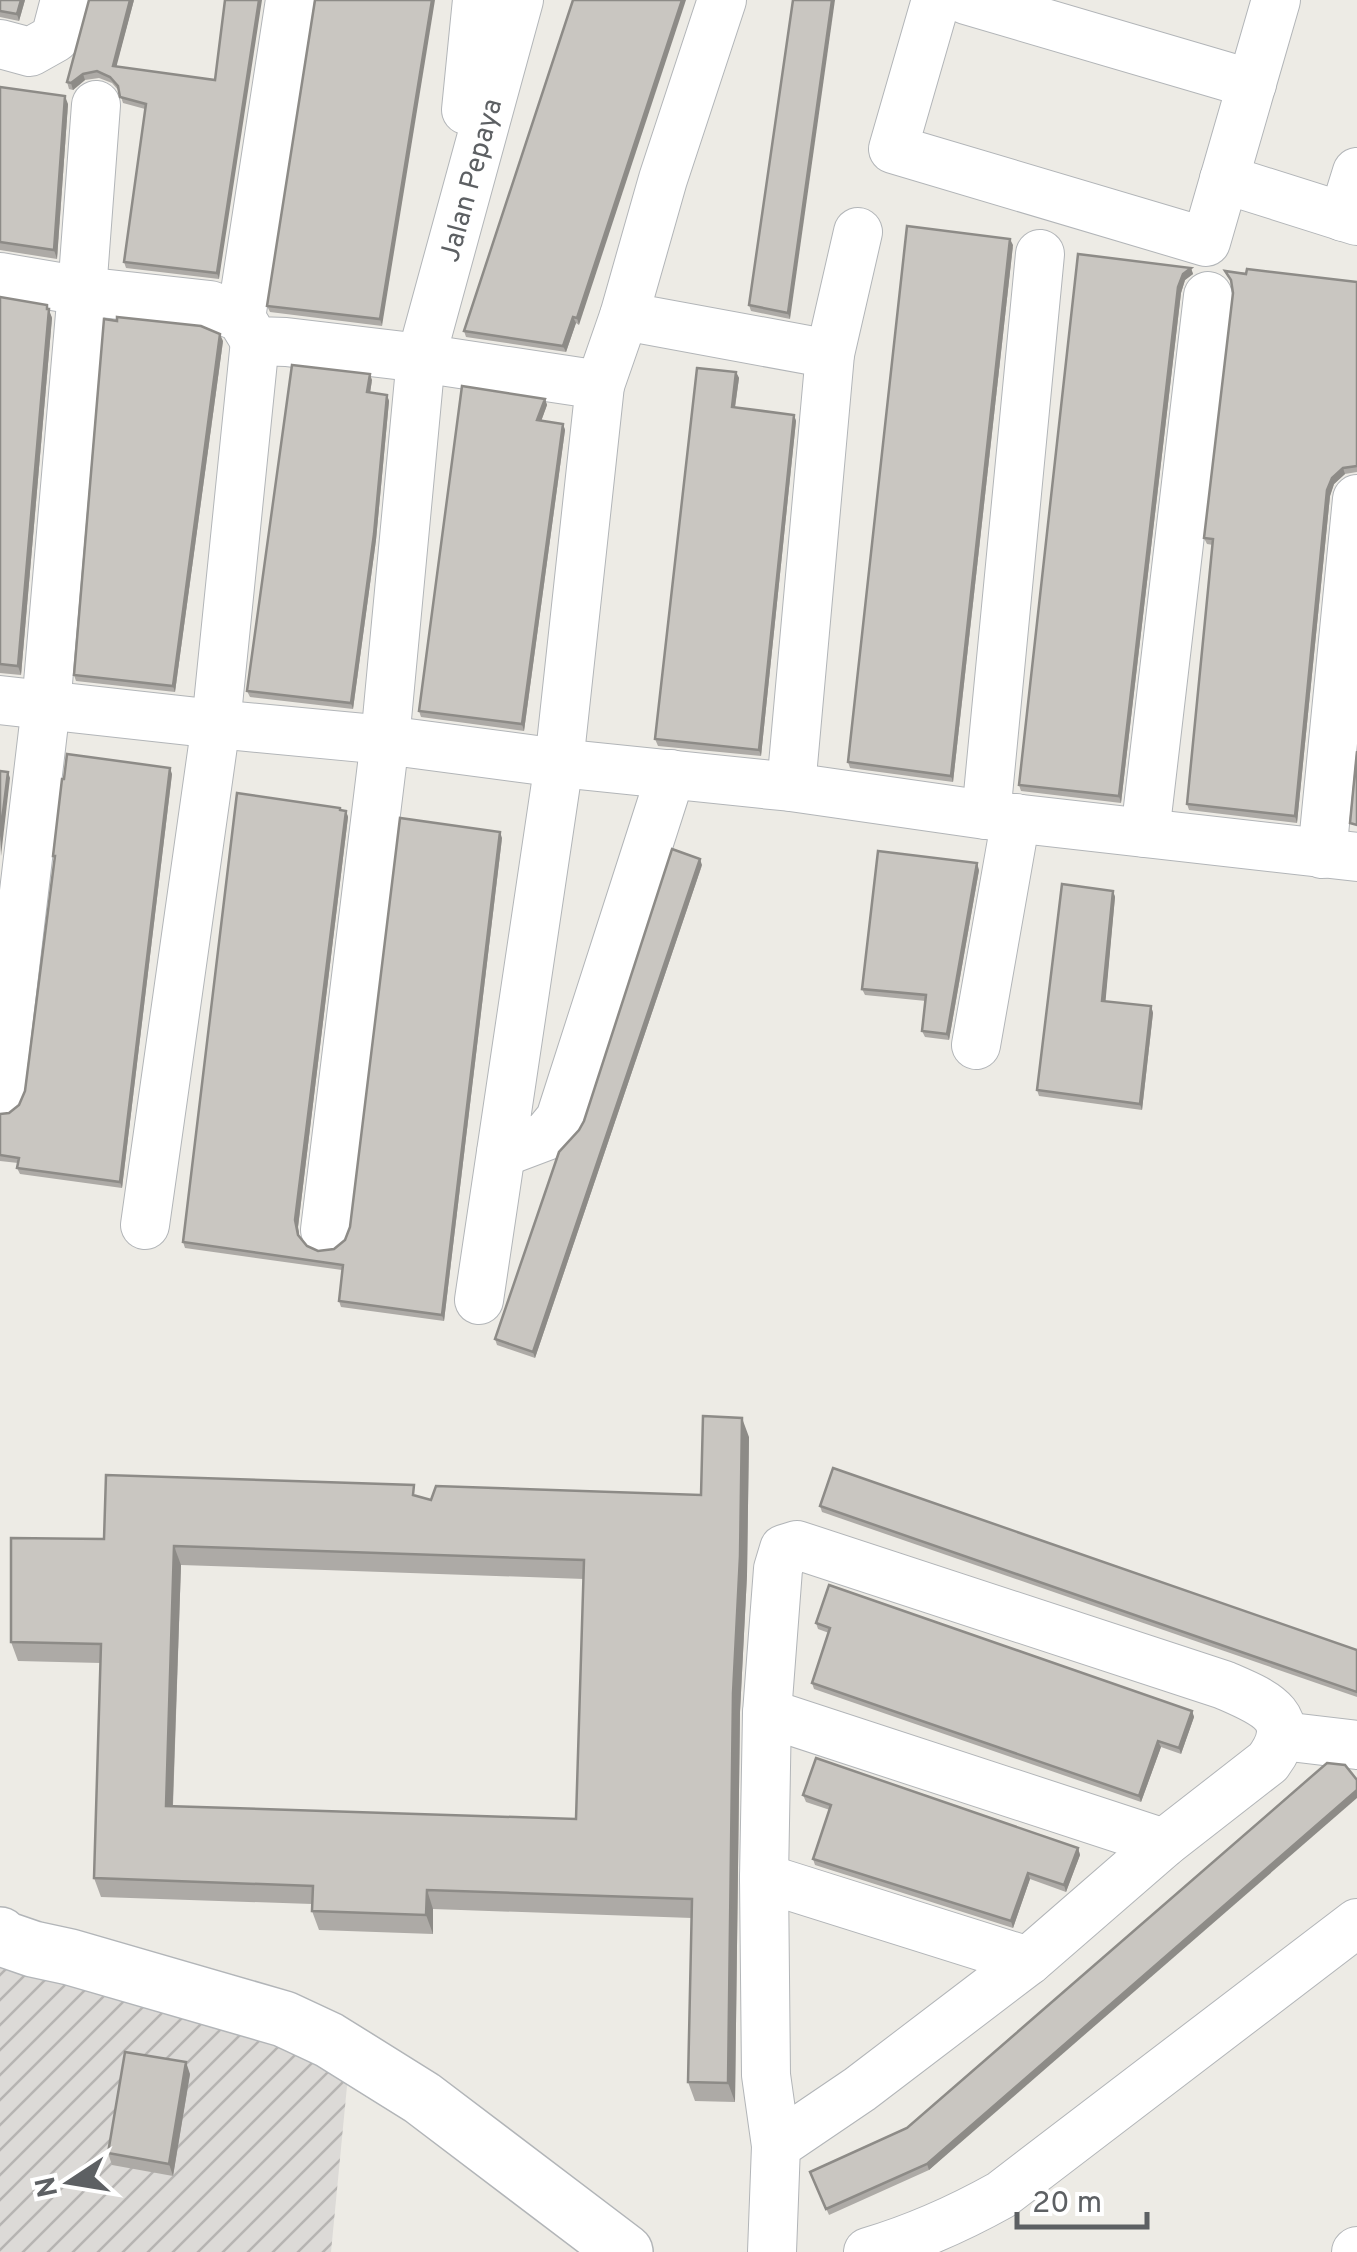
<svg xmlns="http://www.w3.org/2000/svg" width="1357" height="2252" font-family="Overpass,sans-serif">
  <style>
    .industrial { fill: url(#industrial-furrows) }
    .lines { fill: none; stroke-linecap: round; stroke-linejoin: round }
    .minor-casing { stroke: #b2b5b8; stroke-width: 50 }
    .tertiary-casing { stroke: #b2b5b8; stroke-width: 58 }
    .minor { stroke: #fff; stroke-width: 48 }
    .tertiary { stroke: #fff; stroke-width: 55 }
    .wall { fill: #adaaa6; fill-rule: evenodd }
    .shaded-wall { fill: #8d8b87 }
    .building { fill: #c9c6c1; stroke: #8d8b87; stroke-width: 2.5; fill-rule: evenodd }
    .labels { text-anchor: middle; stroke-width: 8; stroke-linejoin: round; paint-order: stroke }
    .street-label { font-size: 28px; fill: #5d6063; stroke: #fff }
  </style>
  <defs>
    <pattern id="industrial-furrows" width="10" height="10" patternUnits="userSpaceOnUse" patternTransform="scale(2.5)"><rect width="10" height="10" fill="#dcdad7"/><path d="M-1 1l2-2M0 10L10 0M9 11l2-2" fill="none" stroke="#b6b4b2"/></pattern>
  </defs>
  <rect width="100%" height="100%" fill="#edebe5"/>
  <polygon class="industrial" points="0,1933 352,2034 331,2252 0,2252"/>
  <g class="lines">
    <g class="minor-casing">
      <g id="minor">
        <polyline points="936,0 893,149 1206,242 1276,0"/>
        <polyline points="966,0 1252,84"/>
        <polyline points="0,44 30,52 55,38 65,0"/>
        <polyline points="466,110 477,0"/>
        <polyline points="1224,179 1357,221"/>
        <polyline points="1343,217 1357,172"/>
        <polyline points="0,277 82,291 210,305 241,318 255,341 286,342 421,358 600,385 559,763 479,1300"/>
        <polyline points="624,316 830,354"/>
        <polyline points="241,318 290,0"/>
        <polyline points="600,385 624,316 663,179 722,0"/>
        <polyline points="0,700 216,724 385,740 559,763 791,787 986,815 1357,857"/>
        <polyline points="791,787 830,354 858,232"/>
        <polyline points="986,815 1040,254"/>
        <polyline points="1145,833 1208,296"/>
        <polyline points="1322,854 1357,499"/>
        <polyline points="976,1045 1016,818"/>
        <polyline points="0,1094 46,706 82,291 96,105"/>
        <polyline points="501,1153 546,1136 560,1119 671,774"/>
        <polyline points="145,1225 216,724 255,341"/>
        <path id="s1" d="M325,1230L385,740L421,358L519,0"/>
        <polyline points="767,1713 1164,1843"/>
        <polyline points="1282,1736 1357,1745"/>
        <polyline points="764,1878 1028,1961"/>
        <path d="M772,2252L776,2146L766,2075L764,1878L767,1713L778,1569L784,1549L797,1545L1224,1685C1263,1702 1302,1716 1268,1762L1164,1843L1028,1961L860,2089L776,2146"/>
        <path d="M868,2252C915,2238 958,2219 1001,2195L1357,1923"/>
        <polyline points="1356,2252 1357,2251"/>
      </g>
    </g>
    <g class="tertiary-casing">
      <polyline id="tertiary" points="0,1935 4,1939 33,1949 70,1957 284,2019 329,2040 422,2098 625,2252"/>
    </g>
    <use href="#minor" class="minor"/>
    <use href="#tertiary" class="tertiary"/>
  </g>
  <g class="wall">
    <polygon points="0,0 25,0 19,21 0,17"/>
    <polygon points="134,0 116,66 215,80 219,279 126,268 124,262 145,109 123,103 119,91 112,83 99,78 85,80 73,90 69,89 67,82"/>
    <polygon points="315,0 382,326 270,312 267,306"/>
    <polygon points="573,0 579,325 576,323 566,352 466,337 464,331"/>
    <polygon points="793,0 790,319 751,311 749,305"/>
    <polygon points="0,87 68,104 57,259 0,250"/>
    <polygon points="1013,245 953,782 850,768 848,762"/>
    <polygon points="1078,254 1191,268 1193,274 1185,280 1181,293 1121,803 1021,791 1019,785"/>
    <polygon points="1225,271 1357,282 1357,472 1345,474 1334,484 1330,496 1297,823 1189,810 1187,804 1213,545 1207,544 1204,538 1233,293 1232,284"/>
    <polygon points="0,297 47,305 52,318 21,675 0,673"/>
    <polygon points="223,341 175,692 76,681 74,675"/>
    <polygon points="736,372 739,378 735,408 794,415 796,421 761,756 658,746 655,739"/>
    <polygon points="372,380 370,393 387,395 389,401 376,540 353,709 250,697 247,691"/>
    <polygon points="545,399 547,405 541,421 563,424 565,430 524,731 421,717 419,711"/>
    <polygon points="172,774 122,1188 20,1174 17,1168 18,1163 0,1161 0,1114 9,1113 19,1105 25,1091 55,861 53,856"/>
    <polygon points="340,808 341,811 346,811 348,817 298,1227 299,1237 307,1246 318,1251 334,1249 345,1240 502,838 444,1321 341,1307 339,1301 342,1270 185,1248 183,1242"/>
    <polygon points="702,865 535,1358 497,1345 495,1339 579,1130"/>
    <polygon points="979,870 949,1040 925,1037 922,1031 926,1001 865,995 862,989"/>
    <polygon points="1113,891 1115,897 1105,1001 1151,1006 1153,1013 1142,1110 1039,1096 1037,1090"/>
    <path d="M749,1437L747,1575L740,1712L735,2102L695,2101L688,2082L692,1918L433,1909V1934L319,1930L312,1911V1904L101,1897L94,1878L101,1663L18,1661L11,1642L104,1539L418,1497L431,1500L701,1495ZM181,1565L584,1579L576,1819L173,1806Z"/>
    <polygon points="820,1506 1357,1650 1357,1697 822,1512"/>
    <polygon points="816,1623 1192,1711 1194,1717 1181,1754 1161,1747 1141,1802 814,1689 812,1683 829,1633 818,1629"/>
    <polygon points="1357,1780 929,2170 829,2215 810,2172 907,2128"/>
    <polygon points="803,1795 1078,1848 1080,1855 1066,1892 1030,1879 1013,1928 815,1865 813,1859 830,1810 806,1802"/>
    <polygon points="190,2074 173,2176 112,2165 108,2153"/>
  </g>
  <g class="shaded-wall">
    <polygon points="21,0 25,0 19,21 17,14"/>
    <polygon points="130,0 134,0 115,72 113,66"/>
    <polygon points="259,0 262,0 219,279 217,273"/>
    <polygon points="432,0 435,0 382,326 380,319"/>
    <polygon points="682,0 686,0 579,325 577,318"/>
    <polygon points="832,0 835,0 790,319 788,313"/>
    <polygon points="83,74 85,80 73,90 71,83"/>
    <polygon points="65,96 68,104 57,259 54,250"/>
    <polygon points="1010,239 1013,245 953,782 951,776"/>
    <polygon points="1191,268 1193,274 1185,280 1181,293 1121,803 1119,796 1178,287 1183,274"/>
    <polygon points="47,305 52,318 21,675 18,666"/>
    <polygon points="573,317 576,323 566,352 563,346"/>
    <polygon points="220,334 223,341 175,692 173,686"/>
    <polygon points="736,372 739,378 734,413 732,407"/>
    <polygon points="370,374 372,380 369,399 367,392"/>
    <polygon points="387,395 389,401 376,540 353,709 351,703"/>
    <polygon points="545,399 547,405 539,427 537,420"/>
    <polygon points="794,415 796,421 761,756 759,750"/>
    <polygon points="563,424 565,430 524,731 522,724"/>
    <polygon points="1343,468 1345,474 1334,484 1330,496 1297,823 1295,816 1327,490 1332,478"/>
    <polygon points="170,768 172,774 122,1188 120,1182"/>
    <polygon points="8,772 10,778 1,856 0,836"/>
    <polygon points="346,811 348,817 298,1227 300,1242 295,1220"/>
    <polygon points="500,832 502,838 444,1321 442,1315"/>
    <polygon points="700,859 702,865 535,1358 533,1352"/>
    <polygon points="977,863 979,870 949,1040 947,1034"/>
    <polygon points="1113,891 1115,897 1105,1007 1102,1001"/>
    <polygon points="1151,1006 1153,1013 1142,1110 1140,1104"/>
    <polygon points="742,1418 749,1437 747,1575 740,1712 735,2102 728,2083 733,1693"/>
    <polygon points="174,1546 181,1565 172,1825 166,1806"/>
    <polygon points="1192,1711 1194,1717 1181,1754 1179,1748"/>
    <polygon points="1158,1741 1161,1747 1141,1802 1139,1796"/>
    <polygon points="1357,1790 1357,1798 929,2170 927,2164"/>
    <polygon points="1078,1848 1080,1855 1066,1892 1064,1885"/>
    <polygon points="1028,1873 1030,1879 1013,1928 1011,1921"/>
    <polygon points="427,1890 433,1909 433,1934 426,1915"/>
    <polygon points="186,2062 190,2074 173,2176 169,2164"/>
  </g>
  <g class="building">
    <polygon points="0,0 21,0 17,14 0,11"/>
    <polygon points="89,0 130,0 113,66 215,80 225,0 259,0 217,273 124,262 146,104 120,97 118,86 110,77 97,71 83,74 71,83 67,82"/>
    <polygon points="315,0 432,0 380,319 267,306"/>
    <polygon points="573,0 682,0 577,318 573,317 563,346 464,331"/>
    <polygon points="793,0 832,0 788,313 749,305"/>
    <polygon points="0,87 65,96 54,250 0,242"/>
    <polygon points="907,226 1010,239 951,776 848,762"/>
    <polygon points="1078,254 1191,268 1183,274 1178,287 1119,796 1019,785"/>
    <polygon points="1247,269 1357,282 1357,466 1343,468 1332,478 1327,490 1295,816 1187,804 1213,539 1204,538 1233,293 1231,280 1225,271 1246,274"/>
    <polygon points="0,297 47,305 47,309 49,309 18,666 0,664"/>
    <polygon points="117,317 201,326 220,334 173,686 74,675 104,319 117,321"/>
    <polygon points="292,365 370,374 367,392 387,395 374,534 351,703 247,691"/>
    <polygon points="697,368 736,372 732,407 794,415 759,750 655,739"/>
    <polygon points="462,386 545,399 537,420 563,424 522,724 419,711"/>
    <polygon points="1357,751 1357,825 1350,823"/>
    <polygon points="67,754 170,768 120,1182 17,1168 19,1158 0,1155 0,1114 9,1113 19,1105 25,1091 55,856 53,856 62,779 64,779"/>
    <polygon points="0,771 8,772 0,836"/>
    <polygon points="237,793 340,808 340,810 346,811 295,1220 298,1235 307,1246 318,1251 334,1249 345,1240 350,1227 400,818 500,832 442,1315 339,1301 343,1265 183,1242"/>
    <polygon points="672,849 700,859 533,1352 495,1339 559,1152 579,1130 584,1121"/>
    <polygon points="878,851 977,863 947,1034 922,1031 926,995 862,989"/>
    <polygon points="1062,884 1113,891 1102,1001 1151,1006 1140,1104 1037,1090"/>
    <path d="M703,1416L742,1418L740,1556L733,1693L728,2083L688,2082L692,1899L427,1890L426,1915L312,1911L313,1886L94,1878L101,1644L11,1642V1538L104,1539L106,1475L414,1485L413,1495L431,1500L436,1486L701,1495ZM174,1546L584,1560L576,1819L166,1806Z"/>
    <polygon points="833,1468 1357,1650 1357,1692 820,1506"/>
    <polygon points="829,1585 1192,1711 1179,1748 1158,1741 1139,1796 812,1683 830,1628 816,1623"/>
    <polygon points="816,1758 1078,1848 1064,1885 1028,1873 1011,1921 813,1859 831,1805 803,1795"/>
    <polygon points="1327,1763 1345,1765 1357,1780 1357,1790 927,2164 826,2209 810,2172 907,2128"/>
    <polygon points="125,2052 186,2062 169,2164 108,2153"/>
  </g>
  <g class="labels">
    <g class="street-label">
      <text dy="10" stroke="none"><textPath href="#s1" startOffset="1062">Jalan Pepaya</textPath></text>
    </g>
  </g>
  <g transform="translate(70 2182) rotate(258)" stroke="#ffffff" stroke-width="8" paint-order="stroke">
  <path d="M0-8L18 38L0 25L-18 38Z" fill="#5d6063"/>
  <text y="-15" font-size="28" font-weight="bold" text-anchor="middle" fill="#5d6063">N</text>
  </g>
  <path d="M1017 2212v15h130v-15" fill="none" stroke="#5d6063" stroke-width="5"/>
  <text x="1032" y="2212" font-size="30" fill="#5d6063" stroke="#ffffff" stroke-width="8" paint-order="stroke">20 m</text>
</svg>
